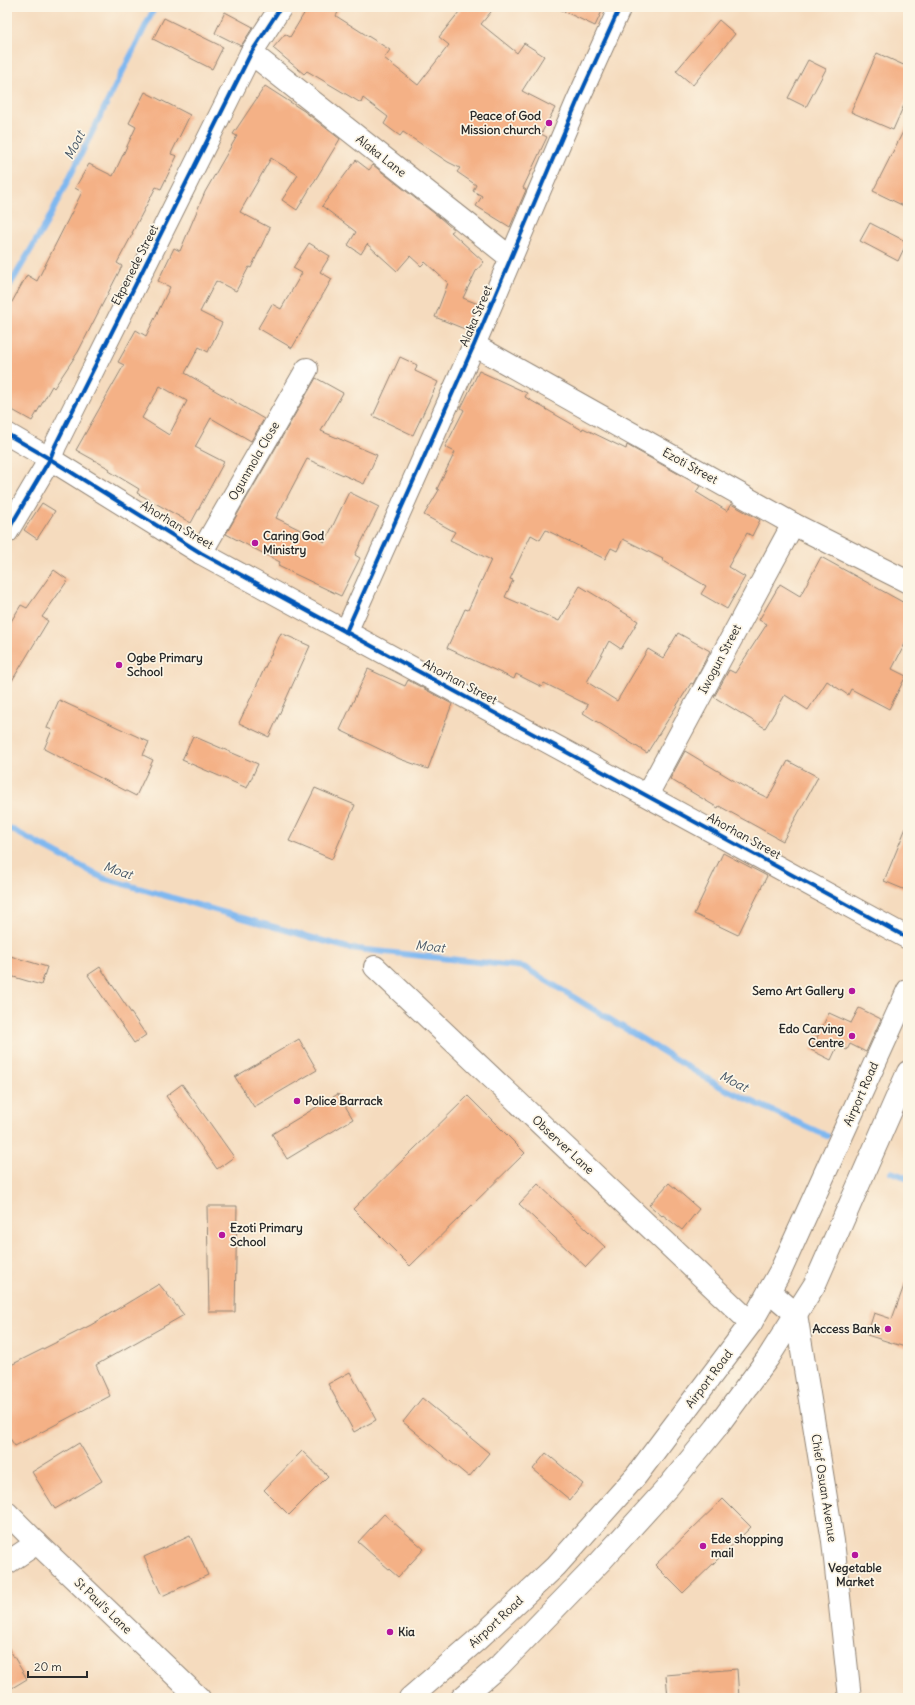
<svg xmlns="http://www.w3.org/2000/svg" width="915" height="1705" font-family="Delius,sans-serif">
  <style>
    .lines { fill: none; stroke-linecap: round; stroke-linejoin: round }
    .stream { stroke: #7fb8f0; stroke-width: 6 }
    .building { fill: #f4b186; fill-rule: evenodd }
    .minor-casing { stroke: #908374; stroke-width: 24 }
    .major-casing { stroke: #908374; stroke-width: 24 }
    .minor { stroke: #fff; stroke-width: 22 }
    .major { stroke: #fff; stroke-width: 22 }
    .cycleway-casing { stroke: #fcf5e5; stroke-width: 6 }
    .cycleway { stroke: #0057b8; stroke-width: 4 }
    .poi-dot { fill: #b5179e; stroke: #fcf5e5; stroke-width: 1.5 }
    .labels { text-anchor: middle; stroke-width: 3.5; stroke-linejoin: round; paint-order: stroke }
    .poi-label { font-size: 12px; font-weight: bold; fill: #2b2b2b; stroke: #fcf5e5; text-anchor: start }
    .street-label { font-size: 12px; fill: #2b2b2b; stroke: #fcf5e5 }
    .water-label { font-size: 13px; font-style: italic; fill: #456; stroke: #fcf5e5 }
  </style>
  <rect width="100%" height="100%" fill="#fcf5e5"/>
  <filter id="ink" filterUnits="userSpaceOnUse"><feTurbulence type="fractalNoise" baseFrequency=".025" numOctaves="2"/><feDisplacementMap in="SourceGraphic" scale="8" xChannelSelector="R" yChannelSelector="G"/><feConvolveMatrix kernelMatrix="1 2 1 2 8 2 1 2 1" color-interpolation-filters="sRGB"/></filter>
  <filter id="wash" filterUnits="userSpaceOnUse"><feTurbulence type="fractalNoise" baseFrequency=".012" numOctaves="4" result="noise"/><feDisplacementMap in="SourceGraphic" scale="16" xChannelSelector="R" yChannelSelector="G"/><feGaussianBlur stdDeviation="0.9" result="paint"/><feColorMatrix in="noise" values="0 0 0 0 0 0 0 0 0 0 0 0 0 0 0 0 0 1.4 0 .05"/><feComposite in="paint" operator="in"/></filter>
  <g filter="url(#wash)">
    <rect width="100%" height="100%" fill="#f5dbbe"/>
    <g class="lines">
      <g class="stream">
        <polyline points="7,290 47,222 155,7"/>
        <polyline points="7,827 103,878 348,948 524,967 721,1087 827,1136"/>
        <polyline points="891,1172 908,1178"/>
      </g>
    </g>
    <g id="blocks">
      <g class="building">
        <polygon points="308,7 341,7 336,16 390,50 384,58 418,85 449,45 439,37 463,7 495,7 481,24 517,53 524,43 544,56 522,91 555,108 541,134 547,137 523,188 526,190 510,227 476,206 482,196 473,191 476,185 457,172 460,168 448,162 403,132 400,136 384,124 388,117 363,98 361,103 307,71 304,74 273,48 285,34 290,37"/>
        <polygon points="555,7 604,7 595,26"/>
        <polygon points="225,12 253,27 241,46 215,33"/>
        <polygon points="164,18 223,47 212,69 153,39"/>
        <polygon points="719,20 735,34 693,85 676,71"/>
        <polygon points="877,53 908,67 908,96 893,130 851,112"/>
        <polygon points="808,60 826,69 806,107 788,98"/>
        <path d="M265,86L304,111L340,139L297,210L282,200L298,175L271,158L240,212L270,228L266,236L251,268L249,267L236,291L216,281L200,312L222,323L208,352L199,347L185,373L264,419L251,441L211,418L195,447L224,462L191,523L137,493L139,489L109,471L110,469L76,450L124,365L118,362L136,330L146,336L170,287L158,281L174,248L180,251L205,192L237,136L233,134ZM160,386L187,401L169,435L142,418Z"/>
        <polygon points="145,92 190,115 171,154 177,156 161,189 156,187 132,233 133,233 117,263 122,266 78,352 54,388 52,386 32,421 7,407 7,311 27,275 37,281 82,192 75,188 89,164 113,176 136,127 129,123"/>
        <polygon points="908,122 908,208 873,191"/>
        <polygon points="356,160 369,170 373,165 439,217 454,230 451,232 484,262 476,271 463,298 478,304 467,330 435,317 448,283 425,262 421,266 410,256 397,271 367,244 361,254 348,245 356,232 322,206"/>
        <polygon points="870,223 907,242 898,261 860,241"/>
        <polygon points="309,243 330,256 320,272 332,279 292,348 258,328 272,304 281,309 302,273 293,268"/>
        <polygon points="400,357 417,365 415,371 438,382 413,435 373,416"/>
        <polygon points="479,371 527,393 525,397 582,430 583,428 626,449 627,445 700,486 696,492 727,511 731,504 760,520 752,536 747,533 728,567 745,577 727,609 701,594 706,586 662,560 663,559 623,539 617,551 611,548 605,559 546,530 540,540 531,535 510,579 513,580 505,597 559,621 580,586 638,621 621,649 609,641 587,682 617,701 648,649 663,658 678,633 710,651 693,684 691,683 647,753 583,713 588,705 544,683 542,687 516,674 514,679 447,648 465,609 468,610 491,560 450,540 455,532 424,515 439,490 437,489 455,452 445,447 464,410 461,408"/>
        <polygon points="316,378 343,393 321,431 377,455 364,484 307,459 276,518 325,542 349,492 379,507 355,555 360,558 341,596 278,566 280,562 226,534"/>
        <polygon points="42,503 55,511 37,539 24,530"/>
        <polygon points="821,557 908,605 908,638 892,669 906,676 889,709 851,689 848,695 827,681 808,710 785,695 765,728 714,697 729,670 735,673 767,624 759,620 780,584 800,596"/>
        <polygon points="54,570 68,580 42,617 48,621 7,689 7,628 21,605 27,608"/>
        <polygon points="281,633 310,646 269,737 239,723"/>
        <polygon points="368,669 405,686 408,680 452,704 428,769 400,759 340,730"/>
        <polygon points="59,700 149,742 143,755 153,760 136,796 44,749 52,730 47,728"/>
        <polygon points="193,736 258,764 247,788 182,760"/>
        <polygon points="685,751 743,786 768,798 788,761 818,777 783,841 719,806 718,808 670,779"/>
        <polygon points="315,788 355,805 332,859 289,841"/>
        <polygon points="908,823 908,891 884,881"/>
        <polygon points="723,853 767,876 738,935 694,914"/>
        <polygon points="7,955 47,967 41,985 7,975"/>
        <polygon points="100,967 146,1035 134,1043 88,975"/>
        <polygon points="859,1008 881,1019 866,1052 850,1044 847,1050 838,1045 831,1060 811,1050 829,1013 851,1023"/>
        <polygon points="299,1039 317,1070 254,1107 235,1077"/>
        <polygon points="182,1084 234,1157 217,1169 166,1096"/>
        <polygon points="338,1094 353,1119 287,1159 272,1134"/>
        <polygon points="468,1096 525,1153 410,1266 353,1209"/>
        <polygon points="669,1183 699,1209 682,1230 663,1215 662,1216 649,1205"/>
        <polygon points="538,1184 605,1247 586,1267 519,1204"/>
        <polygon points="207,1206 237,1206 235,1312 209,1312"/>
        <polygon points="906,1280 908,1280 908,1348 867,1335 874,1313 892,1319"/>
        <polygon points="159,1284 184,1315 96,1365 110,1396 15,1446 7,1434 7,1367 91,1325"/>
        <polygon points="350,1372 376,1420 354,1432 328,1384"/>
        <polygon points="422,1398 489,1453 469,1477 403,1422"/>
        <polygon points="79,1443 102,1481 55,1509 32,1472"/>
        <polygon points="302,1451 328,1476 289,1515 264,1490"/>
        <polygon points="546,1453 583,1484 570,1500 533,1469"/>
        <polygon points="723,1499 751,1527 683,1593 655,1565"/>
        <polygon points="384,1514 424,1549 398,1577 358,1542"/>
        <polygon points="190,1536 208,1575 162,1596 144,1557"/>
        <polygon points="7,1645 27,1679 7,1691"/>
        <polygon points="737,1669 739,1698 668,1698 666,1675"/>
      </g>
    </g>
  </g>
  <g filter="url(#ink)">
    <use href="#blocks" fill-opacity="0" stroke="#908374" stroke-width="1"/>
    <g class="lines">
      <g class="minor-casing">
        <g id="minor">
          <polyline points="251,53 511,258"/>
          <polyline points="474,345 793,524 908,582"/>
          <polyline points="7,434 50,459 201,553 908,938"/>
          <polyline points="7,532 50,459 55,446 251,53 281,7"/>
          <polyline points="201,553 307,369"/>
          <polyline points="346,632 474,345 577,102 620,7"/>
          <polyline points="647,795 793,524"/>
          <polyline points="375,967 751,1323"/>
          <polyline points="769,1291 796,1314 833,1541 850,1698"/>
          <polyline points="7,1513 37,1543 199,1698"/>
          <polyline points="7,1563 37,1543"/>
        </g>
      </g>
      <g class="major-casing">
        <g id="major">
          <polyline points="410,1698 477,1640 556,1566 636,1476 751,1323 781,1270 908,990"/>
          <polyline points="462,1698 500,1665 600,1562 668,1487 716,1428 768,1358 815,1284 908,1072"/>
        </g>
      </g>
      <use href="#minor" class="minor"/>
      <use href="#major" class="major"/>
      <g class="cycleway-casing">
        <g id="cycleway">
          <polyline points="7,434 50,459 201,553 908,938"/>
          <polyline points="7,532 50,459 55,446 251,53 281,7"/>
          <polyline points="346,632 474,345 577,102 620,7"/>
        </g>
      </g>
      <use href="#cycleway" class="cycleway"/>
    </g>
  </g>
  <g class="poi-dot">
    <circle cx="549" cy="123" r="4"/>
    <circle cx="255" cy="543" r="4"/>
    <circle cx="119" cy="665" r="4"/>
    <circle cx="852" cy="991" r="4"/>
    <circle cx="852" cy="1036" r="4"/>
    <circle cx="297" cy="1101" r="4"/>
    <circle cx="222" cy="1235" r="4"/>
    <circle cx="888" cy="1329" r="4"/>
    <circle cx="703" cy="1546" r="4"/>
    <circle cx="855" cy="1555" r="4"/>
    <circle cx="390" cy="1632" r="4"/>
  </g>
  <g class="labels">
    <g class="poi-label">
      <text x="541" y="120" text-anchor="end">Peace of God<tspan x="541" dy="14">Mission church</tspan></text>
      <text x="263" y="540">Caring God<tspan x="263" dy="14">Ministry</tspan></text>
      <text x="127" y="662">Ogbe Primary<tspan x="127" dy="14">School</tspan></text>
      <text x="844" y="995" text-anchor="end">Semo Art Gallery</text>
      <text x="844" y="1033" text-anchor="end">Edo Carving<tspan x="844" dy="14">Centre</tspan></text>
      <text x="305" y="1105">Police Barrack</text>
      <text x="230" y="1232">Ezoti Primary<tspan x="230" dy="14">School</tspan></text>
      <text x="880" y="1333" text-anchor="end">Access Bank</text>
      <text x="711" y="1543">Ede shopping<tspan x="711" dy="14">mail</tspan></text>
      <text x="855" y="1572" text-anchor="middle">Vegetable<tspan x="855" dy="14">Market</tspan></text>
      <text x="398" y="1636">Kia</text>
    </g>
    <g class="street-label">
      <text transform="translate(381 156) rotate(38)" y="4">Alaka Lane</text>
      <text transform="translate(135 265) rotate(-63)" y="4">Ekpenede Street</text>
      <text transform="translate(476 316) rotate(-67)" y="4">Alaka Street</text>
      <text transform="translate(254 461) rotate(-60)" y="4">Ogunmola Close</text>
      <text transform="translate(690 466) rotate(29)" y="4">Ezoti Street</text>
      <text transform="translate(177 525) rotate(31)" y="4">Ahorhan Street</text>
      <text transform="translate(720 659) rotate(-62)" y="4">Iwogun Street</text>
      <text transform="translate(460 682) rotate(28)" y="4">Ahorhan Street</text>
      <text transform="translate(744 836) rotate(29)" y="4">Ahorhan Street</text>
      <text transform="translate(861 1094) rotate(-66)" y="4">Airport Road</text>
      <text transform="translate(563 1145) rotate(43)" y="4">Observer Lane</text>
      <text transform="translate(709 1379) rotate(-53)" y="4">Airport Road</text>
      <text transform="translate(824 1488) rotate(81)" y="4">Chief Osuan Avenue</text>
      <text transform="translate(103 1606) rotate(44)" y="4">St Paul's Lane</text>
      <text transform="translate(496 1622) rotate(-43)" y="4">Airport Road</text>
    </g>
    <g class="water-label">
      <text transform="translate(74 145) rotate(-63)" y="5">Moat</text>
      <text transform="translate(118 870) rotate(19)" y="5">Moat</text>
      <text transform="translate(430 946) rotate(6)" y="5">Moat</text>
      <text transform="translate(734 1081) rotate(27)" y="5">Moat</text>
    </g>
  </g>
  <rect width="915" height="1705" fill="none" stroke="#fcf5e5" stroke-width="24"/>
  <path d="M28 1671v6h59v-6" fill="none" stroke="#2b2b2b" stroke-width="2"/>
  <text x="34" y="1671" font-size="12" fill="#2b2b2b" stroke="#fcf5e5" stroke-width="3" paint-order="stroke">20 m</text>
</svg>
